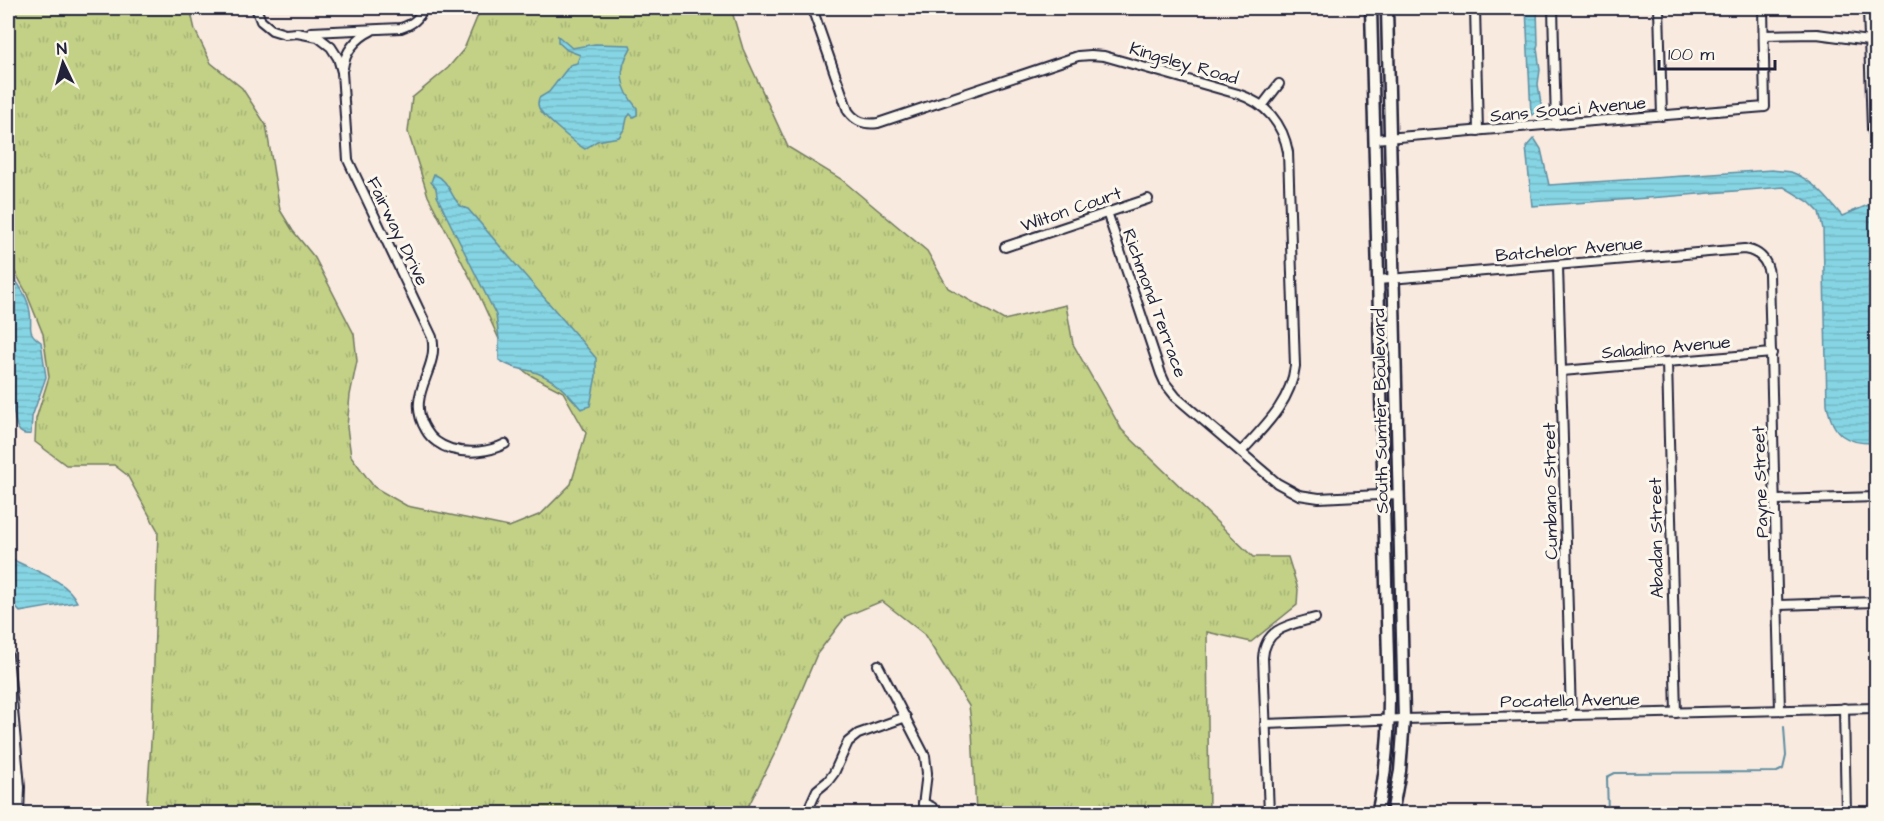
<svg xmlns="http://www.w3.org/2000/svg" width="1884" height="821" font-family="'Architects Daughter',sans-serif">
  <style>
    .grass { fill: url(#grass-tufts); stroke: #727a60; stroke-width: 1.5 }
    .water { fill: url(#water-rules); stroke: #5e8da0; stroke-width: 1.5 }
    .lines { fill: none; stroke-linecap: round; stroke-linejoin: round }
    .stream { stroke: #5e8da0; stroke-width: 2 }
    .street-casing { stroke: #22223b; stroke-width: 12 }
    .secondary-casing { stroke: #22223b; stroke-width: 15 }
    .street { stroke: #fbf7ec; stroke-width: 8 }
    .secondary { stroke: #fbf7ec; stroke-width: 10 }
    .labels { text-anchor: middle; stroke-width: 6; stroke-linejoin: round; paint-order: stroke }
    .street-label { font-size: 18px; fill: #22223b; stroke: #fbf7ec }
  </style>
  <defs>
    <pattern id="grass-tufts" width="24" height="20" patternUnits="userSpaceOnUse" patternTransform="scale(1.5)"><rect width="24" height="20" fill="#c2d186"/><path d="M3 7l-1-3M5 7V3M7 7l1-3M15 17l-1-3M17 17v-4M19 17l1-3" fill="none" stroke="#a6b375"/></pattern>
    <pattern id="water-rules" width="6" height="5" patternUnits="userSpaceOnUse" patternTransform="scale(1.5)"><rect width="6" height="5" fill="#86d5e4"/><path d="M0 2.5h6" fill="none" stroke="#73b7c4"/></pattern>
  </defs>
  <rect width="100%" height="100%" fill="#f9eae0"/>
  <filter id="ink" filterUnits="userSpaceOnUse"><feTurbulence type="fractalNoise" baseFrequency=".0167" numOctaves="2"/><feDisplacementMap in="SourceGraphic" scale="12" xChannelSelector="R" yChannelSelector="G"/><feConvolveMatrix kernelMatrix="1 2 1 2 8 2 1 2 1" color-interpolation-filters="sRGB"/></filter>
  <g filter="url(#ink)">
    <polygon class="grass" points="8,8 190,8 195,30 211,63 242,88 266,125 280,210 293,231 315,258 354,334 357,361 350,395 347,427 351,456 374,487 407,506 509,527 541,514 571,484 586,433 563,392 530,375 508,359 478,293 428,196 408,132 412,98 448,68 464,49 481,8 731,8 743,49 788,147 841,179 927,251 948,288 1004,320 1066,305 1073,344 1122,430 1253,557 1288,557 1298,589 1297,605 1251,642 1207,632 1209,813 976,813 972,730 969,706 924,634 882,601 846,616 817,654 777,749 745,813 146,813 152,728 158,531 127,475 114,465 66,465 35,442 36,419 49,377 43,334 26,292 8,259"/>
    <g class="water">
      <polygon points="1526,8 1537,8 1538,44 1537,48 1540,70 1538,84 1541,104 1538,113 1531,115"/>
      <path d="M558,36L572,48L595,44L630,45L631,48C617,70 620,88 637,108V115L633,117L630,114L627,118L625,128L619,137L597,141L585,149C577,145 542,116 539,108C537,104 538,102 539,98L549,92L570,65L577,63L580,55L567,50L558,42Z"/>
      <path d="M1534,138L1541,149L1549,185L1772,170C1778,171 1786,171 1791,172C1812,179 1829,200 1842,216L1868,205L1876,206V443C1846,444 1832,435 1827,404L1823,229L1819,212L1809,202L1784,187L1662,197L1532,206L1526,147Z"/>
      <path d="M434,174C450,181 449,194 459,204C461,207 465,208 468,209L596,358V376L590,406L581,409C567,392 553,377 531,371C517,368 512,368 499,360V339L496,315L445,213L437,196L436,188L431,182Z"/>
      <path d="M10,273C19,284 28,298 30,312C33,328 25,331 41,342L46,377L32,417L31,434C9,438 18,405 8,392V275Z"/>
      <path d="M8,557C30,570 66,578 77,602L20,612L8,599Z"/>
    </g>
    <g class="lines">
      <polyline class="stream" points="1608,814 1607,777 1615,773 1777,772 1783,769 1786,756 1784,727"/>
      <g class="street-casing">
        <g id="street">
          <path d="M256,8L261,21L272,30L285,34L297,33L318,37L331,47L338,58L342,72L348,160L432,337C440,371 404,394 426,430C431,439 441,446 451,449C469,454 489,452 505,444"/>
          <path d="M812,8L848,111C856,122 865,125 878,123L1078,56L1091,55L1104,56L1238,94C1266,103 1283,124 1288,152L1295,366C1291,402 1264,427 1241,452"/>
          <polyline points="1475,8 1478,131"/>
          <polyline points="1553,8 1556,125"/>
          <polyline points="1659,8 1662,116"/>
          <polyline points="1868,8 1872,129 1876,140"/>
          <path d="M311,32L401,28C413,24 419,19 423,8"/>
          <polyline points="1764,35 1817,34 1876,42"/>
          <path d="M343,68C345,52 356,38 371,31"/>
          <polyline points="1262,106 1279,84"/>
          <polyline points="1374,139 1765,107 1763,8"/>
          <polyline points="1107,212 1161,374 1165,383 1176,397 1277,483 1299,495 1319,498 1399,494"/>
          <polyline points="1005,247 1148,199"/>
          <polyline points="1558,266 1571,716"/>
          <path d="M1378,280L1744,249C1758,251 1767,259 1769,274L1780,710"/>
          <polyline points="1667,362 1676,713"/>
          <polyline points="1562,371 1772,353"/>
          <polyline points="1776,500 1876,497"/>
          <polyline points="1779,605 1876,602"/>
          <polyline points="8,655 20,787 19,814"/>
          <polyline points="878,665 925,756 927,773 922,814"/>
          <polyline points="1844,708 1846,814"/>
          <polyline points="1265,724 1404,719 1876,708"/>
          <polyline points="923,803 932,807 934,814"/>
          <polyline points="1846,813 1876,813"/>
          <polyline points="808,814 808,810 817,790 828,781 834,773 848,742 858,734 906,717"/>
          <path d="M1269,814L1263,658C1265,627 1290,625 1315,618"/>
        </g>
      </g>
      <g class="secondary-casing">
        <g id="secondary">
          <path d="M1371,8L1389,697C1389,737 1386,775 1377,814"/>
          <polyline points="1387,8 1404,719 1400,771 1392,814"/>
        </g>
      </g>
      <use href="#street" class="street"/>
      <use href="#secondary" class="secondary"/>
    </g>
  </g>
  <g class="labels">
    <g class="street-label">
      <text transform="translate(1184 63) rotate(16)" y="6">Kingsley Road</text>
      <text transform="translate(1568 109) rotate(-5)" y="6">Sans Souci Avenue</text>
      <text transform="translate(1071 209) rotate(-19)" y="6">Wilton Court</text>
      <text transform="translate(398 231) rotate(64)" y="6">Fairway Drive</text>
      <text transform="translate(1569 249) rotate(-5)" y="6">Batchelor Avenue</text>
      <text transform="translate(1155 303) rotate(70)" y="6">Richmond Terrace</text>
      <text transform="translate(1666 347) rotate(-5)" y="6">Saladino Avenue</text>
      <text transform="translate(1380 411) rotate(-91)" y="6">South Sumter Boulevard</text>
      <text transform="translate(1760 482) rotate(-92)" y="6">Payne Street</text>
      <text transform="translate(1550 491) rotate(-91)" y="6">Cumbano Street</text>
      <text transform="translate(1656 538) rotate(-91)" y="6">Abadan Street</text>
      <text transform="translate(1570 700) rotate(-1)" y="6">Pocatella Avenue</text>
    </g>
  </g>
  <rect width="1884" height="821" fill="none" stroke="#fbf7ec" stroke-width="30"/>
  <rect x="15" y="15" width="1854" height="791" fill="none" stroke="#22223b" stroke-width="2" filter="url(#ink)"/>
  <g transform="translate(63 63) rotate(355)" stroke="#fbf7ec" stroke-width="4.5" paint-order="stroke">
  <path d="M0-4.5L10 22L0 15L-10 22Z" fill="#22223b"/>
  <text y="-9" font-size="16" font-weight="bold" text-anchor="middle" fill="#22223b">N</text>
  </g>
  <path d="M1659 60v9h116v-9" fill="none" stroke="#22223b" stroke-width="3"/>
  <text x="1668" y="60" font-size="18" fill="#22223b" stroke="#fbf7ec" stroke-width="4.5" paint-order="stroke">100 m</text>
</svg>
